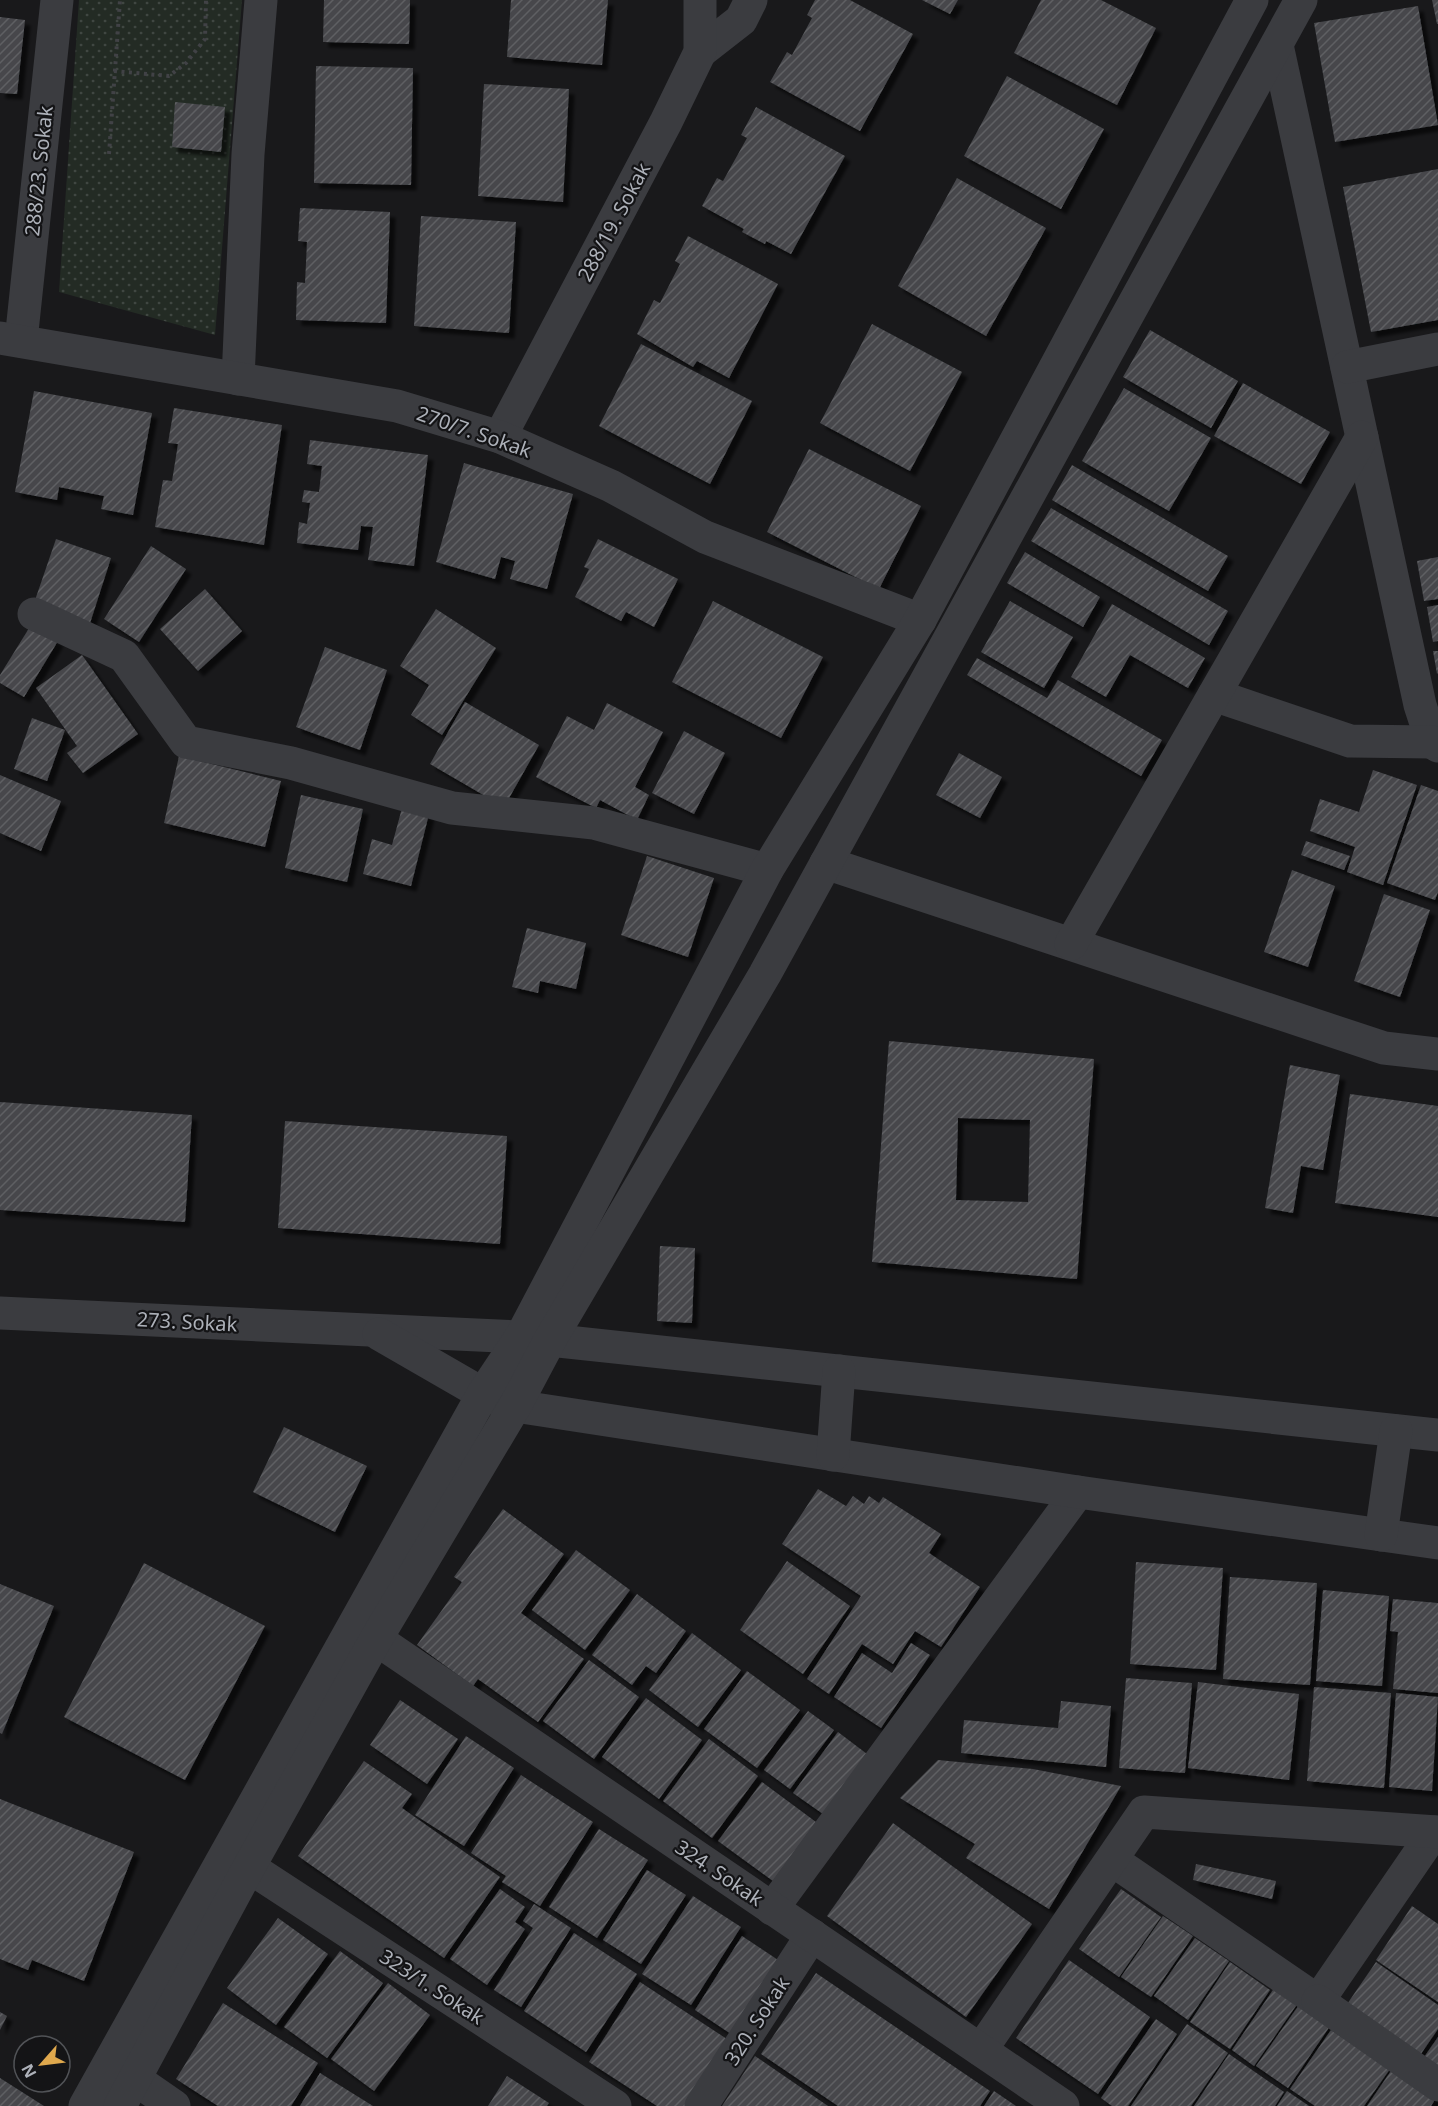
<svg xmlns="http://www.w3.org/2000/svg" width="1438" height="2106" font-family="'Noto Sans',sans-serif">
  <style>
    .park { fill: url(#park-dots) }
    .building { fill: url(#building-hatch); fill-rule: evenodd; filter: url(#shadow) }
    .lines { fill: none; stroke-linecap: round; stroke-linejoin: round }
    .path { stroke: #414246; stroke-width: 4; stroke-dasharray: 3 4.5; stroke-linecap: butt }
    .minor { stroke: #3b3c40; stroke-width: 33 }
    .tertiary { stroke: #3b3c40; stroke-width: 33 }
    .labels { text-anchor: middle; stroke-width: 4.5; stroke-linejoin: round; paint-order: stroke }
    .street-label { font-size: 20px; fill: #adb1b9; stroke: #141416 }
  </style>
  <defs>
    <pattern id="park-dots" width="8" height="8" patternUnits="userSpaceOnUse" patternTransform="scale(1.5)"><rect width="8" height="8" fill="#232b24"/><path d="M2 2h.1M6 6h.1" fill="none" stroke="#404742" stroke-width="1.8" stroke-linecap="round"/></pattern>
    <pattern id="building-hatch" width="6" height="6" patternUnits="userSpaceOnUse" patternTransform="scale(1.5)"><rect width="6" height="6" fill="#46474b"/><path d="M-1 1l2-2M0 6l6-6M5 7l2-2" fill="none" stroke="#5e5f63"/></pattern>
    <filter id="shadow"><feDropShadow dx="5.5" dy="5.5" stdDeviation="1.5" flood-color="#0009"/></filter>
  </defs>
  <rect width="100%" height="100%" fill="#19191b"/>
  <polygon class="park" points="79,0 242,0 215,335 59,292"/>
  <g class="building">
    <polygon points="324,0 410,0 409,44 323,42"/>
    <polygon points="511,0 608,0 602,65 507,57"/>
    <polygon points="815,0 850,0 913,34 860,131 770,82 787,52 792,55 812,18 807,15"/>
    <polygon points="922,0 958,0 950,14"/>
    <polygon points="1041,0 1101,0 1156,28 1117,105 1014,53"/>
    <polygon points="1432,0 1438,0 1438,24 1437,24"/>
    <polygon points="1418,6 1438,125 1335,142 1314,23"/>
    <polygon points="0,17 25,20 17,94 0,93"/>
    <polygon points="316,66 413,68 411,185 314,183"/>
    <polygon points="1007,76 1104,129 1061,209 964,156"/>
    <polygon points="484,84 569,89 563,202 478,196"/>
    <polygon points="175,102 225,107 221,152 172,147"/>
    <polygon points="756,107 845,156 791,254 766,241 765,244 742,232 744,229 702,206 717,178 723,181 747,138 741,135"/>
    <polygon points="1438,169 1438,320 1371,332 1343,187"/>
    <polygon points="957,178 1046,228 986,336 898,286"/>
    <polygon points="300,208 390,212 386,323 296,320 297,282 305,283 307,242 298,241"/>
    <polygon points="421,216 516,222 509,333 414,326"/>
    <polygon points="688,236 778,284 729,378 697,361 693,367 637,334 654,300 660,303 680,264 675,261"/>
    <polygon points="872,324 962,372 910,471 820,423"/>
    <polygon points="1150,330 1238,381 1211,428 1123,377"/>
    <polygon points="641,344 752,401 710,484 599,426"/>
    <polygon points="1243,383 1330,432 1301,484 1214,436"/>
    <polygon points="1124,388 1211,438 1169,511 1082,461"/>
    <polygon points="34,391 152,413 133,515 101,509 104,496 59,487 57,500 15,492"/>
    <polygon points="174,408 282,425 264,545 155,527 163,480 172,481 178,444 168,443"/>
    <polygon points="310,440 428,455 414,566 368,560 373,527 361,526 358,550 297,543 299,522 307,524 310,503 302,502 304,490 319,492 322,466 307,464"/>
    <polygon points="809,449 921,506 879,589 767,532"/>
    <polygon points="464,463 573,494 547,589 510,579 515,561 501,557 495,579 436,562"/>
    <polygon points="1072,465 1228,556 1208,591 1052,500"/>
    <polygon points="1051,508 1228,611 1209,645 1031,541"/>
    <polygon points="56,539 111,558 90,623 34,603"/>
    <polygon points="598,539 678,579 654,627 626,612 621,621 575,597 589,569 584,567"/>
    <polygon points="151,546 186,569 139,642 104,619"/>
    <polygon points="1025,552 1100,597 1083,627 1007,583"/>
    <polygon points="1438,557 1438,599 1424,601 1417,561"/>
    <polygon points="205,589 242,631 198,671 160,629"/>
    <polygon points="713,601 823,657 781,738 672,682"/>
    <polygon points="1010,601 1073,637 1044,688 981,652"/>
    <polygon points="1112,604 1205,658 1188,688 1130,655 1106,697 1071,677"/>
    <polygon points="1438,605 1438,641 1433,642 1427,607"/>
    <polygon points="436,609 496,648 442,735 411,715 429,685 400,666"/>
    <polygon points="31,625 58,641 24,697 0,683 0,675"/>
    <polygon points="325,647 387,670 360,750 296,727"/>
    <polygon points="1433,651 1438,651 1438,673 1437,674"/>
    <polygon points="82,655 138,734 83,773 67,753 77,746 36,688"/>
    <polygon points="977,658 1047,698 1058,680 1162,740 1141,776 967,675"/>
    <polygon points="465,702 539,745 504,807 430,764"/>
    <polygon points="607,703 663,732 635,787 649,795 637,820 600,800 596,808 536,777 567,716 594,730"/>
    <polygon points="32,718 65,730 47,781 14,769"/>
    <polygon points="684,731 725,753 694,814 652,793"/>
    <polygon points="959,753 1002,777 980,818 936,795"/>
    <polygon points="179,756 281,781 265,847 164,823"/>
    <polygon points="1373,770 1417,785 1383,885 1347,872 1355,847 1310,831 1320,799 1359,812"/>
    <polygon points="0,775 61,801 41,851 0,833"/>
    <polygon points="1421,785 1438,791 1438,892 1435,900 1387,883"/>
    <polygon points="301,795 363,809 347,882 285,868"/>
    <polygon points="402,808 429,814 411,886 363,874 372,839 392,845"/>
    <polygon points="1306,841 1350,856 1344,870 1301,855"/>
    <polygon points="647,856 714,878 688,957 621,935"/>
    <polygon points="1292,870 1335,886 1308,967 1264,952"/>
    <polygon points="1384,894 1430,910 1400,997 1354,981"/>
    <polygon points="527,928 586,943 576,989 540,981 538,993 512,987"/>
    <path d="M889,1041L1094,1059L1077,1279L872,1262ZM958,1118L1030,1120L1028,1202L956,1200Z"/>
    <polygon points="1290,1065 1340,1075 1323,1170 1301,1166 1293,1213 1265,1208"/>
    <polygon points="1350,1094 1438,1106 1438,1217 1335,1203"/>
    <polygon points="0,1102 192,1115 185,1222 0,1210"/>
    <polygon points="285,1121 507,1136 500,1244 278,1228"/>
    <polygon points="660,1246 695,1248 692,1323 657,1321"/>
    <polygon points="284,1427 367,1466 335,1532 253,1492"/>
    <polygon points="818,1489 846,1506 853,1496 864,1504 869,1496 879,1503 883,1497 941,1534 929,1553 980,1587 941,1647 915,1631 893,1664 862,1644 829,1694 807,1679 861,1596 782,1544"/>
    <polygon points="503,1509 564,1554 521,1613 584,1659 538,1722 478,1679 473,1686 417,1645 462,1582 454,1577"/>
    <polygon points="576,1550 630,1590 585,1650 532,1610"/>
    <polygon points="787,1561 850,1606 803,1674 740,1630"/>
    <polygon points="1136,1562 1223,1568 1216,1670 1130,1664"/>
    <polygon points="144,1563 265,1626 185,1780 64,1717"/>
    <polygon points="1230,1577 1317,1583 1310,1685 1223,1679"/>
    <polygon points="0,1584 54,1606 2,1734 0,1733"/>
    <polygon points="1323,1590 1389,1596 1382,1686 1316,1681"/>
    <polygon points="637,1594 686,1631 656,1673 646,1666 632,1685 592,1655"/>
    <polygon points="1393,1599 1438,1603 1438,1693 1393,1689 1398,1632 1390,1631"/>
    <polygon points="692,1633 741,1670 698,1727 649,1690"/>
    <polygon points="911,1643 930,1655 881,1728 834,1697 862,1653 892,1673"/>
    <polygon points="589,1660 639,1697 594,1759 543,1721"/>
    <polygon points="747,1671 800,1710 757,1768 704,1729"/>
    <polygon points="1126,1678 1192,1683 1185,1773 1119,1768"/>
    <polygon points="1198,1682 1299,1694 1289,1780 1188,1768"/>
    <polygon points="1314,1687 1391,1693 1384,1788 1307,1781"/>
    <polygon points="1396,1693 1438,1697 1432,1791 1389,1787"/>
    <polygon points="646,1698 702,1740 659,1799 602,1757"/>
    <polygon points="400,1700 458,1739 427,1784 370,1745"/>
    <polygon points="1061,1701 1111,1706 1106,1767 961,1753 964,1720 1058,1728"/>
    <polygon points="808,1711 834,1730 790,1789 764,1770"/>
    <polygon points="838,1732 867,1754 823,1814 793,1793"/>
    <polygon points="466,1736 514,1768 464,1846 415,1815"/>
    <polygon points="709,1739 758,1776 712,1838 663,1801"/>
    <polygon points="938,1760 1033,1769 1121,1786 1049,1909 966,1858 975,1844 900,1798"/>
    <polygon points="364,1761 412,1794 402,1808 500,1877 444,1958 298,1856"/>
    <polygon points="521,1775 593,1822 540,1906 502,1882 506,1876 471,1853"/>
    <polygon points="762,1782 816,1822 773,1881 718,1841"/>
    <polygon points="0,1799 134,1852 84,1981 32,1960 28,1970 0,1959"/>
    <polygon points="893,1823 1032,1924 966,2017 827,1916"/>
    <polygon points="599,1829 648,1860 597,1938 549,1907"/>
    <polygon points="1196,1864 1276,1881 1272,1899 1193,1880"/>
    <polygon points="647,1870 686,1895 641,1964 603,1940"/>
    <polygon points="500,1889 525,1907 515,1922 525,1929 487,1985 450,1959"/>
    <polygon points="1121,1889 1161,1917 1119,1977 1079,1949"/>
    <polygon points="693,1896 741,1927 691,2005 642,1974"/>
    <polygon points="534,1904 571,1928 521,2007 494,1990 533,1928 523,1921"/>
    <polygon points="1412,1906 1438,1924 1438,2002 1376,1960"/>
    <polygon points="1163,1916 1193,1936 1151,1997 1121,1977"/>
    <polygon points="278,1918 328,1954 276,2025 227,1988"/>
    <polygon points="574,1933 637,1974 586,2052 524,2011"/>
    <polygon points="742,1936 784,1964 737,2038 695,2010"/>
    <polygon points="1195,1938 1229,1961 1188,2020 1154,1996"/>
    <polygon points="340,1951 383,1983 327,2058 284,2027"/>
    <polygon points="1069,1960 1150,2017 1098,2094 1016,2038"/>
    <polygon points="1230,1962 1270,1990 1230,2049 1190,2022"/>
    <polygon points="1376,1962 1438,2005 1438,2029 1416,2061 1343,2010"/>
    <polygon points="816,1973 990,2091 980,2106 838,2106 761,2054"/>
    <polygon points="640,1982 733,2043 693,2106 657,2106 589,2062"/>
    <polygon points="388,1983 430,2015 374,2091 331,2059"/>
    <polygon points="1275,1987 1298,2003 1254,2066 1232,2050"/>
    <polygon points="223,2003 318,2063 291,2106 218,2106 176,2079"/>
    <polygon points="1299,2005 1330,2026 1288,2088 1256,2066"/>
    <polygon points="0,2012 7,2016 0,2030"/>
    <polygon points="1156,2019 1177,2034 1128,2106 1112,2106 1101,2098"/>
    <polygon points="1187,2024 1228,2053 1191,2106 1131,2106"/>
    <polygon points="1331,2030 1390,2069 1364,2106 1315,2106 1290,2089"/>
    <polygon points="1438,2037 1438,2075 1420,2063"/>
    <polygon points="1229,2054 1284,2092 1275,2106 1194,2106"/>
    <polygon points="755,2056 828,2106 722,2106"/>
    <polygon points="1393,2068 1436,2098 1431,2106 1367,2106"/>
    <polygon points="320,2073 373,2106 300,2106"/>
    <polygon points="507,2076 549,2103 547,2106 488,2106"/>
    <polygon points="0,2078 44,2106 0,2106"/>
    <polygon points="994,2091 1016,2106 984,2106"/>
    <polygon points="1287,2091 1309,2106 1277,2106"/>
  </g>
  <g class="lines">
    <g class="path">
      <polyline points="114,71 169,76 186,63 205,39 206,0"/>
      <polyline points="109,154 120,0"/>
    </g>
    <g class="minor">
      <polyline points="1277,45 1420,705 1432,742 1438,746"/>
      <polyline points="700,52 741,20 751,0"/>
      <polyline points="21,341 57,0"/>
      <polyline points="1347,367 1438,349"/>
      <polyline points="238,379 248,154 261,0"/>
      <polyline points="500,437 666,122 700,52 700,0"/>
      <polyline points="34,614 124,656 186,742 291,763 452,808 594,823 767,870"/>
      <polyline points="1214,695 1350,741 1432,742"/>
      <polyline points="826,863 1384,1048 1438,1054"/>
      <polyline points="1071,944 1362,437"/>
      <polyline points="1112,1860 1318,2001 1434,1832"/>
      <polyline points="249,1867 615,2106"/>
      <polyline points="772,1909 1078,1492"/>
      <polyline points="1318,2001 1438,2085"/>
      <polyline points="981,2050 1144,1812 1438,1832"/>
      <polyline points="135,2079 174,2106"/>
      <polyline points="701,2106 812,1935"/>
    </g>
    <g class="tertiary">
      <polyline points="0,338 397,406 500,437 611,486 705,537 920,620"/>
      <polyline points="0,1313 521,1337 1438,1435"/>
      <polyline points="379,1334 483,1394 515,1406 1078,1492 1438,1543"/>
      <polyline points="833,1455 839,1371"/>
      <polyline points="1381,1535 1396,1431"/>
      <polyline points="376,1639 1063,2106"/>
      <polyline points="85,2106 483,1394 521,1337 767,870 920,620 1252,0"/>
      <polyline points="120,2106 249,1867 376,1639 515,1406 550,1340 765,974 1301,0"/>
    </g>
  </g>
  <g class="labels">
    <g class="street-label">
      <text transform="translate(39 171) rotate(-84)" y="7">288/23. Sokak</text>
      <text transform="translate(614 222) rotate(-62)" y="7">288/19. Sokak</text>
      <text transform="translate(474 432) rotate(19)" y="7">270/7. Sokak</text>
      <text transform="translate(187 1322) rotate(3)" y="7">273. Sokak</text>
      <text transform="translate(719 1873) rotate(34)" y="7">324. Sokak</text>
      <text transform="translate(432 1987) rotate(33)" y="7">323/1. Sokak</text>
      <text transform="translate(757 2021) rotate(-57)" y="7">320. Sokak</text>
    </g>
  </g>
  <g transform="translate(42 2064) rotate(242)"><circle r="28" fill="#141416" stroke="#515357" stroke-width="1.5"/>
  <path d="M0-4.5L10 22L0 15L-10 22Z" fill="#dfa84d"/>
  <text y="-9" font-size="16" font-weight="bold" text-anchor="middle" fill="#adb1b9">N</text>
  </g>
</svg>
